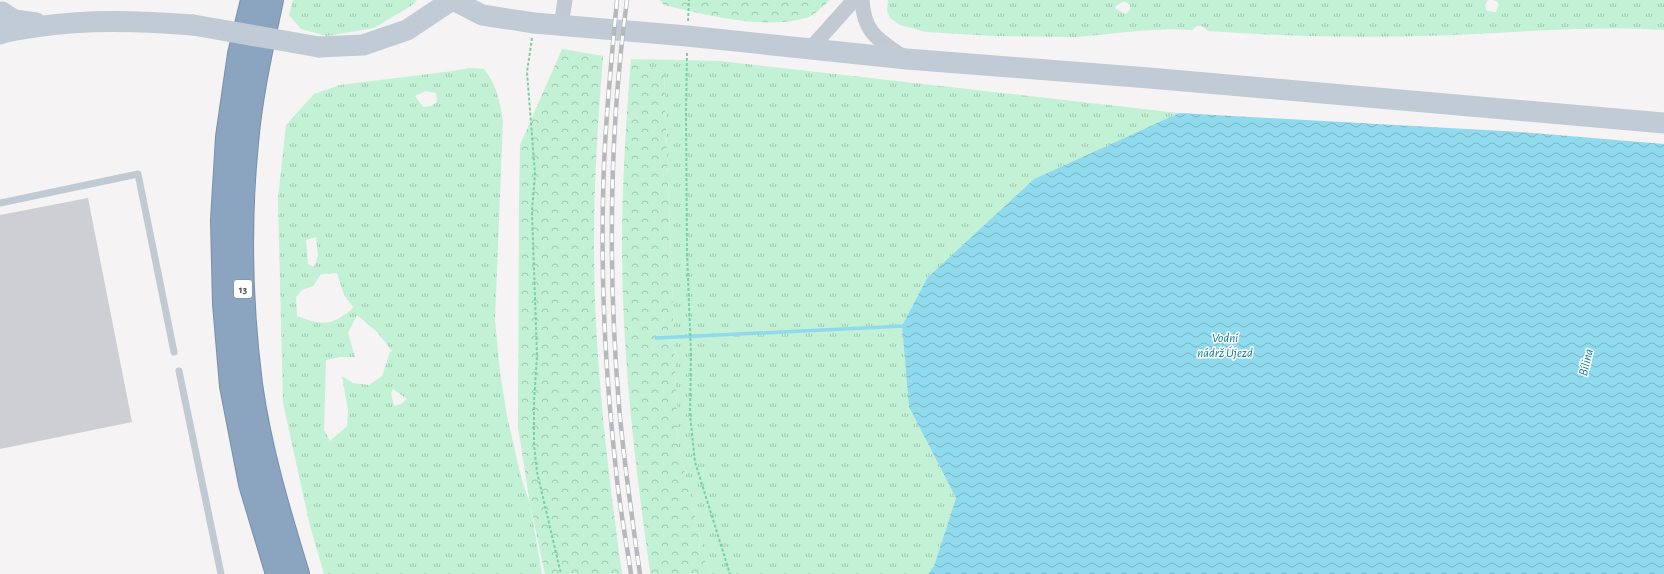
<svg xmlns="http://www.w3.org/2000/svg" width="1664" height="574" font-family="'Alegreya Sans',sans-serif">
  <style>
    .grass { fill: url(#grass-tufts); fill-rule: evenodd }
    .forest { fill: url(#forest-crowns) }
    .water { fill: url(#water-waves) }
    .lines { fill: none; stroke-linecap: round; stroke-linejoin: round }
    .stream { stroke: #90daee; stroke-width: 3.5 }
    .building { fill: #cdcfd5 }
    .highway-casing { stroke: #7690ad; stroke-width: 24 }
    .path { stroke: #7ad0a6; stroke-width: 2; stroke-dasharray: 3 2; stroke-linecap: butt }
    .lane { stroke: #c1cad2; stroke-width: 7 }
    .street { stroke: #c1cad2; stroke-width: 15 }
    .secondary { stroke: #c1cbd6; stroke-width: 21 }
    .highway { stroke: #8ba5c1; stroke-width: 22 }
    .rail-casing { stroke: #b5b8bd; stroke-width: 4.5 }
    .rail { stroke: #fff; stroke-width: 3; stroke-dasharray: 9; stroke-linecap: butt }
    .secondary-bridge { stroke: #c1cbd6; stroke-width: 21 }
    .labels { text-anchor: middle; stroke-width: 3; stroke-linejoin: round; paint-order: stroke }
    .shield { fill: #fff; stroke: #808990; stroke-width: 1 }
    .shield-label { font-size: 11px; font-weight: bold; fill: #4a5661 }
    .water-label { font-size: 13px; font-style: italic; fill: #0c7c9b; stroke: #fff }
  </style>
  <defs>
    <pattern id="grass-tufts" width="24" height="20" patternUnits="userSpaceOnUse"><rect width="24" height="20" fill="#c3f1d5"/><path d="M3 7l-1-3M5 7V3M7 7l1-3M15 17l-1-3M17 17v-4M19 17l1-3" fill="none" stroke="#a0c6b0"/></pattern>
    <pattern id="forest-crowns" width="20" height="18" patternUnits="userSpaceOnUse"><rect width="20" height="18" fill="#c3f1d5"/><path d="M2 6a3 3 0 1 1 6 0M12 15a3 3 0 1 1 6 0" fill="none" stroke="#a0c6b0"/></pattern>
    <pattern id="water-waves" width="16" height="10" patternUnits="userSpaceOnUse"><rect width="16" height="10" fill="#90daee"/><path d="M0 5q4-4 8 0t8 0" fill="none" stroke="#78b4c4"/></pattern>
  </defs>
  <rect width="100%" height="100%" fill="#f5f3f3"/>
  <g class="grass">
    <polygon points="293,0 417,0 411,6 374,28 327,36 301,29 289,15"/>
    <path d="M888,0H1488L1485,5L1487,11L1496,12L1499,4L1496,1L1493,0H1664V30C1583,25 1503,34 1422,36C1351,38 1279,36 1208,31L1202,26H1197L1192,30L1170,29L1137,31L1077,37L994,36L926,32L900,25L890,18L887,11ZM1124,1L1130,5V10L1125,14L1115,8L1116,6Z"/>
    <polygon points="631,59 721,61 1179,113 1034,179 927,278 902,326 909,407 956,498 934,566 928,574 711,574 706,563 678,443 664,73"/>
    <path d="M469,68L484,69C497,86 499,99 503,120L495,320L500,372L507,416L521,477L530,504L542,574H324L310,526L283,403L278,199L286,125L314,94L340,85L453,71ZM426,91L436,93L437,102L431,106L423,107L415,96ZM316,237L318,256L314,267L308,264L306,240ZM337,273L344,295L353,307L352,309C330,327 322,325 297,316L296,297L302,290L313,286L321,274ZM357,315L377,332L392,351L390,352L382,376L369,385L353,383L342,376L348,411L347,426L330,441L324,430L326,360L340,357H355L348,333ZM393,389L407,399L401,404L394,406L391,393Z"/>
  </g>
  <g class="forest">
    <path d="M660,0H830C824,5 814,16 806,18C762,30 707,15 664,5Z"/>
    <path d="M562,49L603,56C598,119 594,183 594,246C594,356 607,465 622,574H545L530,504L518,427L519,203L520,145Z"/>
    <path d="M631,59L664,73L678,443L706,563L711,574H650V572C635,464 622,356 622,246C622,184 626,121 631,59Z"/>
  </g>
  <polygon class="water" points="1179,113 1521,132 1664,144 1664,574 928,574 934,566 956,498 909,407 902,326 927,278 1034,179"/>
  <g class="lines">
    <polyline class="stream" points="656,338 905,326"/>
  </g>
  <polygon class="building" points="88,198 132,422 0,449 0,215"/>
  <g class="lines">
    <g class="highway-casing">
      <g id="highway">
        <polyline points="252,0 239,54 227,137 222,220 224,304 231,386 250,484 277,574"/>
        <path d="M272,0C262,47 251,95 247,143C239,223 241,304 251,384C260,449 279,512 298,574"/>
      </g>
    </g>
    <g class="path">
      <polyline points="688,21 689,0"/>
      <polyline points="532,38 527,72 535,174 532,211 537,356 534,401 534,445 537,472 561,574"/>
      <polyline points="687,53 686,113 687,253 691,353 690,415 695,462 730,574"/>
    </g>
    <g class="lane">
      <polyline points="0,203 138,174 174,352"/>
      <polyline points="179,371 221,574"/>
    </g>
    <g class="street">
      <path d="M862,0C864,35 880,40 906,59"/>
      <polyline points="561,25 565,0"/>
      <polyline points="810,49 854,0"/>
    </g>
    <g class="secondary">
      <polyline points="453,0 482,15 534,23 687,36 907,59 1149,78 1664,123"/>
      <polyline points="2,12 14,20 36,23"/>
      <path d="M0,34C11,30 24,29 36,27C88,19 140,21 193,25"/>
      <polyline points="319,47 363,45 407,30 452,0"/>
    </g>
    <use href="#highway" class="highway"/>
    <g class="rail-casing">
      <g id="rail">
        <path d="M617,0C611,66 604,132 603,199C601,289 606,380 616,470C619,504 626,539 631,574"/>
        <path d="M627,0C609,134 608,272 619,406C624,463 632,518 640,574"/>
      </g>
    </g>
    <use href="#rail" class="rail"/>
    <polyline class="secondary-bridge" points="193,25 319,47"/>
  </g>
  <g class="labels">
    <rect class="shield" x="234" y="280" width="18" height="18" rx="3"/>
    <g class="shield-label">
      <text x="243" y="293">13</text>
    </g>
    <g class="water-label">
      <text x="1225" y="342">Vodní<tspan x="1225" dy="15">nádrž Újezd</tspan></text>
      <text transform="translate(1585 362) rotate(-77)" y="5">Bílina</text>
    </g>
  </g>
</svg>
